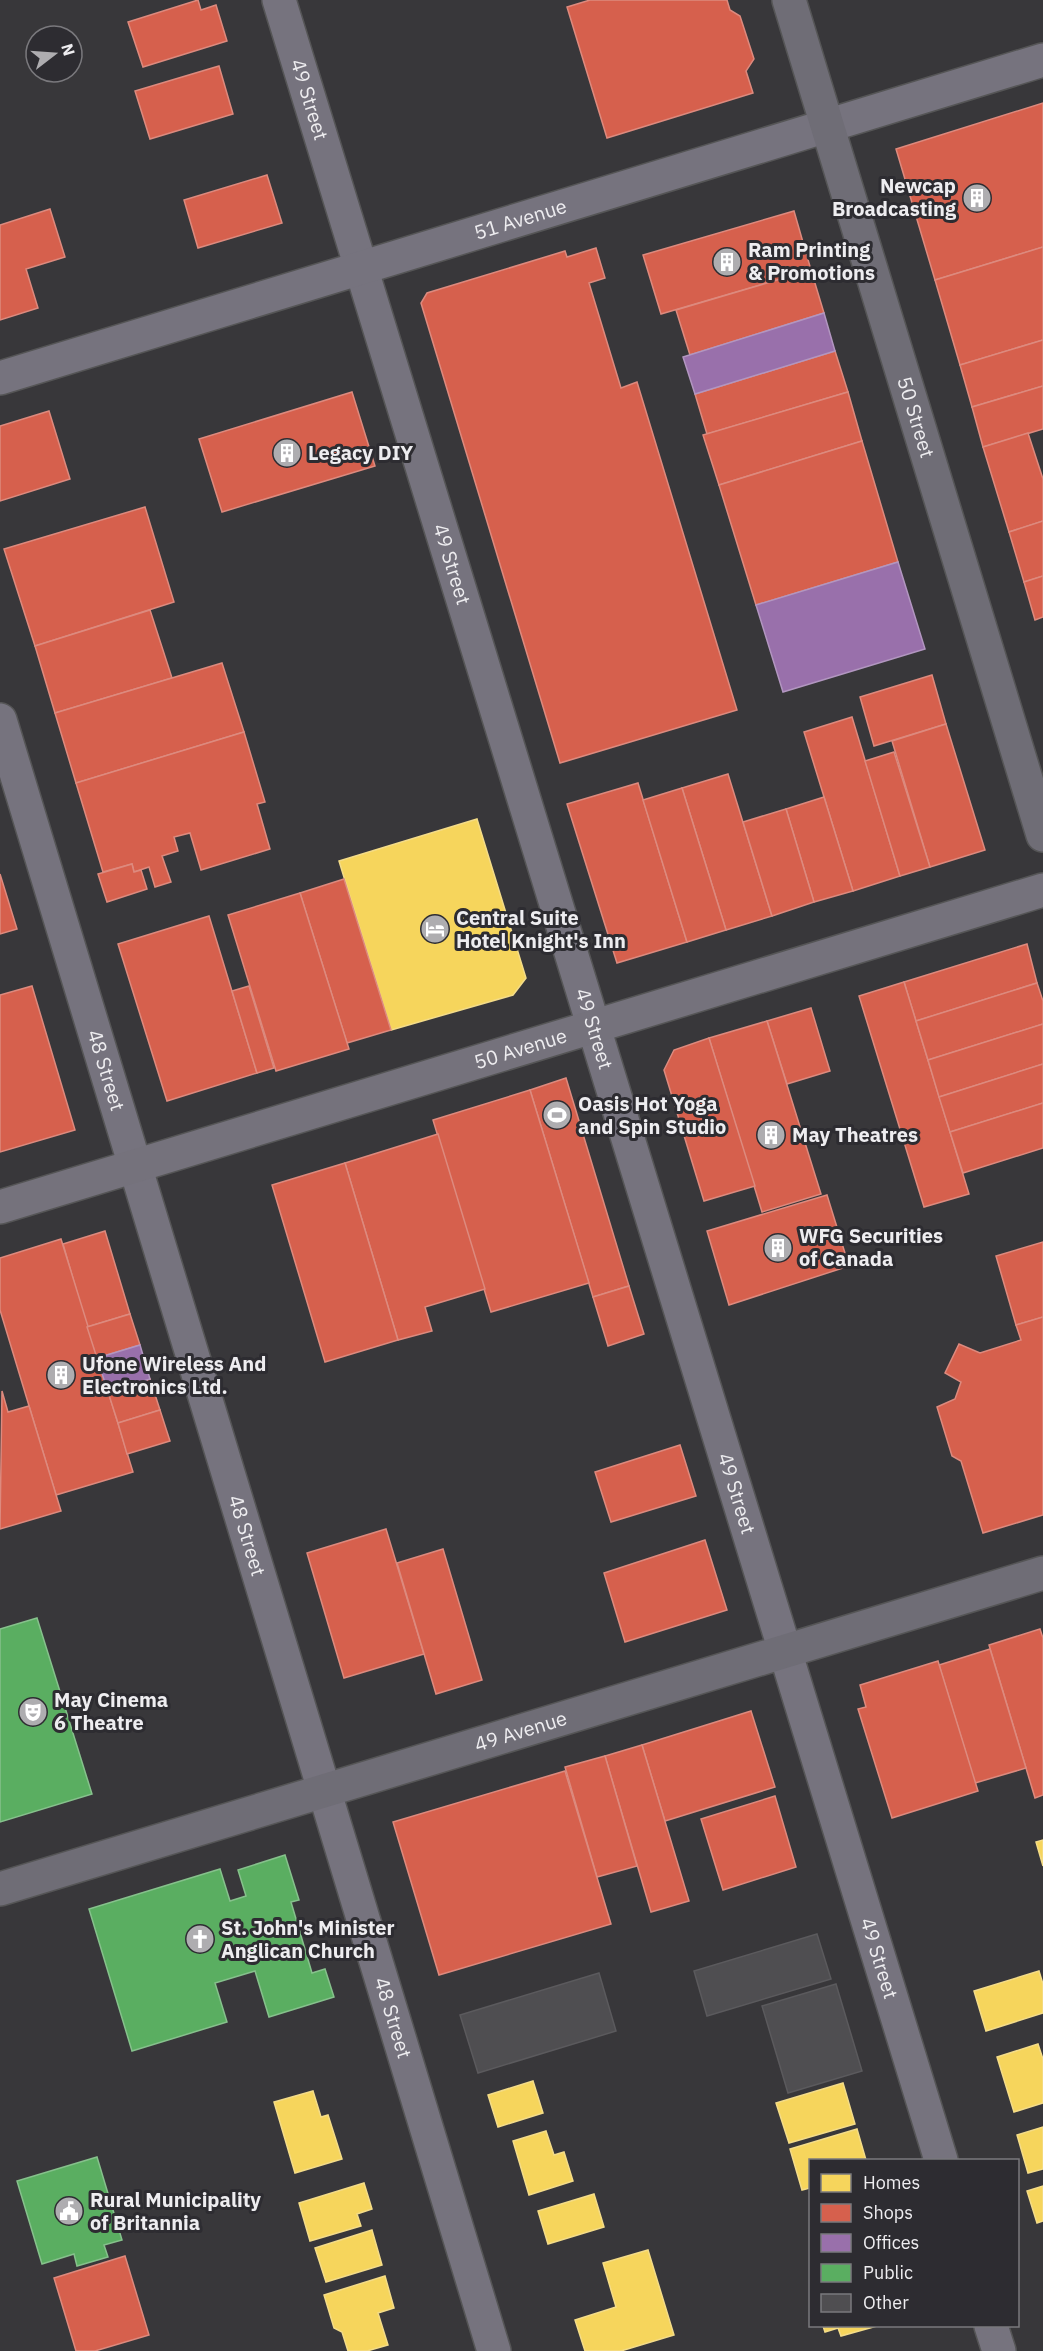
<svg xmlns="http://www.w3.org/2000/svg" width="1043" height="2351" font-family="'IBM Plex Sans',sans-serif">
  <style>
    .homes { fill: #f6d55c; stroke: #f4dc88; stroke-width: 1.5 }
    .shops { fill: #d6604d; stroke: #dd8a7e; stroke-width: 1.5 }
    .offices { fill: #9970ab; stroke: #b296c0; stroke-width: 1.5 }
    .public { fill: #5aae61; stroke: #86c18c; stroke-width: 1.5 }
    .building { fill: #4f4e51; stroke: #5b5a5d; stroke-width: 1.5 }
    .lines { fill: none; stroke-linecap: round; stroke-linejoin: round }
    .street-casing { stroke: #555556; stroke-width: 36 }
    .secondary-casing { stroke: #555556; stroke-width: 36 }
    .primary-casing { stroke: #555556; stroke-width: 36 }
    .street { stroke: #76737e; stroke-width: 33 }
    .secondary { stroke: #6f6d76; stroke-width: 33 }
    .primary { stroke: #75727c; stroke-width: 33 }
    .labels { text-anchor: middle; stroke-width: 6; stroke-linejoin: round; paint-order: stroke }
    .street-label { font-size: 20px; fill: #eeedf0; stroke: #2d2c31 }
    .poi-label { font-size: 20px; font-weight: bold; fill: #eeedf0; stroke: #2d2c31; text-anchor: start }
  </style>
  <rect width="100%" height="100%" fill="#38373a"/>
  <g class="homes">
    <polygon points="477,819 526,978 513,995 391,1030 339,861"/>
    <polygon points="1043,1840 1043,1866 1036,1842"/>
    <polygon points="1039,1971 1043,1984 1043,2013 986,2031 974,1991"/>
    <polygon points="1038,2044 1043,2059 1043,2103 1014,2112 997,2057"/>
    <polygon points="533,2081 543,2113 498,2127 488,2095"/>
    <polygon points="843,2083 855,2124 789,2143 776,2103"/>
    <polygon points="313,2091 321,2117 328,2115 342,2159 295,2173 274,2102"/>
    <polygon points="1043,2127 1043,2169 1028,2173 1017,2135"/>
    <polygon points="857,2129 866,2160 810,2160 810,2188 802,2190 790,2149"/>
    <polygon points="546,2131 554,2155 564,2152 573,2181 529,2195 513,2141"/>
    <polygon points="364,2183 372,2209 357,2214 361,2226 310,2241 299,2203"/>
    <polygon points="1043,2186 1043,2221 1037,2223 1027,2191"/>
    <polygon points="594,2194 604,2227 548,2244 538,2211"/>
    <polygon points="372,2230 382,2265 326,2282 315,2248"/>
    <polygon points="648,2250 674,2335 621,2351 585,2351 575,2320 616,2307 603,2263"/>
    <polygon points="385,2276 394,2308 378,2313 388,2345 367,2351 348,2351 342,2332 334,2328 324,2295"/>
    <polygon points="823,2326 877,2326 841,2336 838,2328 825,2332"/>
  </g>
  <g class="shops">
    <polygon points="198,0 201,10 216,5 227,41 143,67 128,22"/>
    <polygon points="590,0 727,0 730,10 740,16 754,59 746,71 753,93 607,138 567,7"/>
    <polygon points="219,66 233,114 150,139 135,91"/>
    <polygon points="1043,103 1043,247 935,280 896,149"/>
    <polygon points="267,175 282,223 198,248 184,200"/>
    <polygon points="50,209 65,257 26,269 38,308 0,320 0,225"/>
    <polygon points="794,211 811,270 661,314 643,255"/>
    <polygon points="1043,247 1043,340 960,365 935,280"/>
    <polygon points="596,248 605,278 589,283 621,388 637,382 737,710 560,763 421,303 427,293 565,251 567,257"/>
    <polygon points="811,270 824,313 690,355 676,310"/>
    <polygon points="1043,340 1043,386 972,407 960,365"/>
    <polygon points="835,351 848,392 707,434 695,394"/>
    <polygon points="1043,386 1043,429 983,447 972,407"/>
    <polygon points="352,392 375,466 222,512 199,439"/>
    <polygon points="848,392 862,441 719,485 703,435"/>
    <polygon points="49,411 70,479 0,501 0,426"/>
    <polygon points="1028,433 1043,479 1043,521 1009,532 983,447"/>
    <polygon points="862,441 898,562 756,605 719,485"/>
    <polygon points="145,507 174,602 35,646 4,549"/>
    <polygon points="1043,521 1043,576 1024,582 1009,532"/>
    <polygon points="1043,576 1043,617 1035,620 1024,582"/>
    <polygon points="150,610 172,678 55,713 35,646"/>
    <polygon points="222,663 244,732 76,783 55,713"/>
    <polygon points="932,675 946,724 874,746 860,697"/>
    <polygon points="852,717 900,876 853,891 804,732"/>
    <polygon points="946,724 985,850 930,867 892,741"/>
    <polygon points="244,732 265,802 257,804 270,849 201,870 190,833 174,837 178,851 162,856 171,882 155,887 149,867 134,872 132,864 103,872 76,783"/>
    <polygon points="894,752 930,867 900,876 865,761"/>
    <polygon points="728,774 772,916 726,930 682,788"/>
    <polygon points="638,783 687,942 617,963 567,804"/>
    <polygon points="682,788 726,930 687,942 643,800"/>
    <polygon points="824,797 853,891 814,902 786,809"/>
    <polygon points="786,809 814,902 772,916 743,822"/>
    <polygon points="132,864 134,872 141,870 147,889 107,902 98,874"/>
    <polygon points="0,874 17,929 0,934"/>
    <polygon points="344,879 391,1030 347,1043 300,893"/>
    <polygon points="300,893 349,1049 276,1071 228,915"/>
    <polygon points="209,916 257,1073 167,1101 118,944"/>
    <polygon points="1027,944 1037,983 916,1021 904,982"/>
    <polygon points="904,982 969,1194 924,1207 859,996"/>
    <polygon points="1037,983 1043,1001 1043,1024 928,1060 916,1021"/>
    <polygon points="32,986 75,1130 0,1152 0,995"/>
    <polygon points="249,986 274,1068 257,1073 232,991"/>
    <polygon points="811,1008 830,1071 787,1084 767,1021"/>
    <polygon points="767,1021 821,1194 762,1212 709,1038"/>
    <polygon points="1043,1024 1043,1064 939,1097 928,1060"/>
    <polygon points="709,1038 755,1186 704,1201 664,1070 674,1050"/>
    <polygon points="1043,1064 1043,1103 950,1132 939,1097"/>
    <polygon points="566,1078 629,1286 593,1297 530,1090"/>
    <polygon points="530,1090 589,1283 491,1312 433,1120"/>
    <polygon points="1043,1103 1043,1148 963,1173 950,1132"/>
    <polygon points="438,1134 485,1289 425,1307 432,1331 398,1340 345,1163"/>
    <polygon points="345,1163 398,1340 325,1362 272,1185"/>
    <polygon points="827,1195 849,1266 729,1305 707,1231"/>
    <polygon points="105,1231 130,1314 87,1327 63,1244"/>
    <polygon points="61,1239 133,1472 56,1495 0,1310 0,1258"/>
    <polygon points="1043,1242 1043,1317 1016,1325 996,1256"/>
    <polygon points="629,1286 644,1334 608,1346 593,1297"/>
    <polygon points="130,1314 140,1345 97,1358 87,1327"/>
    <polygon points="1043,1317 1043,1515 983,1533 961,1461 952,1456 937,1407 955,1399 961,1382 945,1373 959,1344 980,1353 1021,1340 1016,1325"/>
    <polygon points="150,1379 160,1410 118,1423 108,1392"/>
    <polygon points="2,1391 8,1412 29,1406 61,1511 0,1529"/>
    <polygon points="160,1410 170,1441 127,1454 118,1423"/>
    <polygon points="680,1445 696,1496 611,1522 595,1472"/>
    <polygon points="386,1529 424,1654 344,1678 307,1553"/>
    <polygon points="705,1540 727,1610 625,1642 604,1573"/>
    <polygon points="443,1549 482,1680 436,1694 397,1563"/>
    <polygon points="1040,1629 1043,1638 1043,1795 1035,1798 989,1645"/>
    <polygon points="990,1649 1026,1768 975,1783 939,1665"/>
    <polygon points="938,1661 978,1791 892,1818 858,1709 866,1707 860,1685"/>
    <polygon points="751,1711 775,1787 665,1821 642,1745"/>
    <polygon points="642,1745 689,1901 651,1912 605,1756"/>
    <polygon points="605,1756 637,1866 597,1877 565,1767"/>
    <polygon points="565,1771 611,1924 439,1975 393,1822"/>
    <polygon points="775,1796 796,1867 723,1890 701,1819"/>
    <polygon points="125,2256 149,2335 95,2351 76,2351 54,2278"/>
  </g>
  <g class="offices">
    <polygon points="824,313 835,351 695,394 683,357"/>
    <polygon points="898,562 925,649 783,692 756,605"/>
    <polygon points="140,1345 150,1379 108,1392 97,1358"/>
  </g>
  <g class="public">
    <polygon points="37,1618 92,1794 0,1822 0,1629"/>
    <polygon points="285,1855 299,1900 291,1902 312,1973 325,1969 334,1997 269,2017 255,1971 215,1983 227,2022 132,2051 89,1909 220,1869 230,1901 246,1896 238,1870"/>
    <polygon points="97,2157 122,2240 104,2245 108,2257 77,2266 74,2254 42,2264 17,2181"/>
  </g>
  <g class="building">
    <polygon points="817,1934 831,1979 707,2016 694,1971"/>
    <polygon points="599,1973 616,2031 478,2073 460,2015"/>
    <polygon points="836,1984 862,2071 788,2093 762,2006"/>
  </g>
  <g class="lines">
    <g class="street-casing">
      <g id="street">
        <path id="s1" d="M279,0L941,2160"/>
        <path id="s2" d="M0,378L1043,60"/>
        <path id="s3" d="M0,720L494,2351"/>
        <polyline points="991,2326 999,2351"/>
      </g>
    </g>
    <g class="secondary-casing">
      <g id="secondary">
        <path id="s4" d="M789,0L1043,835"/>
        <path id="s5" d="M0,1889L1043,1573"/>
      </g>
    </g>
    <g class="primary-casing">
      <g id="primary">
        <path id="s6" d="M0,1207L1043,890"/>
      </g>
    </g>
    <use href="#street" class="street"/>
    <use href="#secondary" class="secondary"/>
    <use href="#primary" class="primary"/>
  </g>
  <defs>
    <g id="building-disc" transform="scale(1.5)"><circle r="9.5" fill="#aeadb0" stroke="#2d2c31"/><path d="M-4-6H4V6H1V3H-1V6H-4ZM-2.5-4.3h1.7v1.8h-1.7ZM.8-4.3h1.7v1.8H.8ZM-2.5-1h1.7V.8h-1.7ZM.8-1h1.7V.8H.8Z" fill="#fff"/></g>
    <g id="hotel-disc" transform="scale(1.5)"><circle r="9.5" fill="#aeadb0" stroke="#2d2c31"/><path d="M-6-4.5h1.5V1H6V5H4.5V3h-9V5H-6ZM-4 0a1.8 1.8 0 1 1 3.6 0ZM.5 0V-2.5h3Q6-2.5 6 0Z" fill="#fff"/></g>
    <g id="stadium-disc" transform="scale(1.5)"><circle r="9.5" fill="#aeadb0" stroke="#2d2c31"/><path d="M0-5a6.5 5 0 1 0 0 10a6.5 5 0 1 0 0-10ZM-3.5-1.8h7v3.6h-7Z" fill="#fff"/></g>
    <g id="theatre-disc" transform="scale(1.5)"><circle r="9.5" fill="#aeadb0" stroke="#2d2c31"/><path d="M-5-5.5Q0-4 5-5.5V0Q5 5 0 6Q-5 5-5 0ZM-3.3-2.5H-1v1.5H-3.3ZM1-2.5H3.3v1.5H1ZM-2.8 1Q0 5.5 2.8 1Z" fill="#fff"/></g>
    <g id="church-disc" transform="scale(1.5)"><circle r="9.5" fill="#aeadb0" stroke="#2d2c31"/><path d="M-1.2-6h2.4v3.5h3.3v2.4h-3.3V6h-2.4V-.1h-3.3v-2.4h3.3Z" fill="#fff"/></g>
    <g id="civic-disc" transform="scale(1.5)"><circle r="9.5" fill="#aeadb0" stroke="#2d2c31"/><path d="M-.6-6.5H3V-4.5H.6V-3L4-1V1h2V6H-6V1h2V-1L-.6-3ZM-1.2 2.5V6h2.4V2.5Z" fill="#fff"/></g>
  </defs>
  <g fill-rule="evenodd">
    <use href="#building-disc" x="977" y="198"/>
    <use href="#building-disc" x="727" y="262"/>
    <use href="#building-disc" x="287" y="453"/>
    <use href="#hotel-disc" x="435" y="929"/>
    <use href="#stadium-disc" x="557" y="1115"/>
    <use href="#building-disc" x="771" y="1135"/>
    <use href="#building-disc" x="778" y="1248"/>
    <use href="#building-disc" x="61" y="1375"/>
    <use href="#theatre-disc" x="33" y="1712"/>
    <use href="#church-disc" x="200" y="1939"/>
    <use href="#civic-disc" x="69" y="2211"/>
  </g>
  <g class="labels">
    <g class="street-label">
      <text dy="7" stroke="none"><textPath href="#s1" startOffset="104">49 Street</textPath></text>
      <text dy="7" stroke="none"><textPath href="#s2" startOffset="544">51 Avenue</textPath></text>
      <text dy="7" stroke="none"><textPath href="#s4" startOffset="436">50 Street</textPath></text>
      <text dy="7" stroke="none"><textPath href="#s1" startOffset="590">49 Street</textPath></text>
      <text dy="7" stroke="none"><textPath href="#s1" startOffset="1076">49 Street</textPath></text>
      <text dy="7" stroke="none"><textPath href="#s6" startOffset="544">50 Avenue</textPath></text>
      <text dy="7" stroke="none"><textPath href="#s3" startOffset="366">48 Street</textPath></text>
      <text dy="7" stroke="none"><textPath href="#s1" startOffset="1562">49 Street</textPath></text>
      <text dy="7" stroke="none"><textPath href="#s3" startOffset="852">48 Street</textPath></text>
      <text dy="7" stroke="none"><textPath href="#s5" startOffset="544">49 Avenue</textPath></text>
      <text dy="7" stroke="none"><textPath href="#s1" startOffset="2048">49 Street</textPath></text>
      <text dy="7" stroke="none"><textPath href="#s3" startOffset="1356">48 Street</textPath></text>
    </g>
    <g class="poi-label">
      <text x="956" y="193" text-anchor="end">Newcap<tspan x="956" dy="23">Broadcasting</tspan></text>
      <text x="748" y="257">Ram Printing<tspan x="748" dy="23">&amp; Promotions</tspan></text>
      <text x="308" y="460">Legacy DIY</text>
      <text x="456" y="925">Central Suite<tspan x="456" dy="23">Hotel Knight's Inn</tspan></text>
      <text x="578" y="1111">Oasis Hot Yoga<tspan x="578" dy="23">and Spin Studio</tspan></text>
      <text x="792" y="1142">May Theatres</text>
      <text x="799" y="1243">WFG Securities<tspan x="799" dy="23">of Canada</tspan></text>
      <text x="82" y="1371">Ufone Wireless And<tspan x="82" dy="23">Electronics Ltd.</tspan></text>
      <text x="54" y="1707">May Cinema<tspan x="54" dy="23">6 Theatre</tspan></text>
      <text x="221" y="1935">St. John's Minister<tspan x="221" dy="23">Anglican Church</tspan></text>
      <text x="90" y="2207">Rural Municipality<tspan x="90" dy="23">of Britannia</tspan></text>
    </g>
  </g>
  <rect x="809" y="2159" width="210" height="168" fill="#2d2c31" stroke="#7a797d" stroke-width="1.5"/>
  <rect x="821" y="2174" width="30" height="18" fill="#f6d55c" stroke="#7a797d" stroke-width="1.5"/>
  <text x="863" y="2189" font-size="18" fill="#eeedf0">Homes</text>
  <rect x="821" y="2204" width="30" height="18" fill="#d6604d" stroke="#7a797d" stroke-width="1.5"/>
  <text x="863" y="2219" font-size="18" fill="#eeedf0">Shops</text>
  <rect x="821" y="2234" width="30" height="18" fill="#9970ab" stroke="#7a797d" stroke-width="1.5"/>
  <text x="863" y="2249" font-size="18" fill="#eeedf0">Offices</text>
  <rect x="821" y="2264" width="30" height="18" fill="#5aae61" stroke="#7a797d" stroke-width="1.5"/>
  <text x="863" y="2279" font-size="18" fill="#eeedf0">Public</text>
  <rect x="821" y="2294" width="30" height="18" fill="#4f4e51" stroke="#7a797d" stroke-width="1.5"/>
  <text x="863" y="2309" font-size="18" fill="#eeedf0">Other</text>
  <g transform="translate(54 54) rotate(73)"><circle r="28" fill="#2d2c31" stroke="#7a797d" stroke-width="1.5"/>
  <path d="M0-4.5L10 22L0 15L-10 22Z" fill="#aeadb0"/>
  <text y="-9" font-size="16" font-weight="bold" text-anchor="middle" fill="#eeedf0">N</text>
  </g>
</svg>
